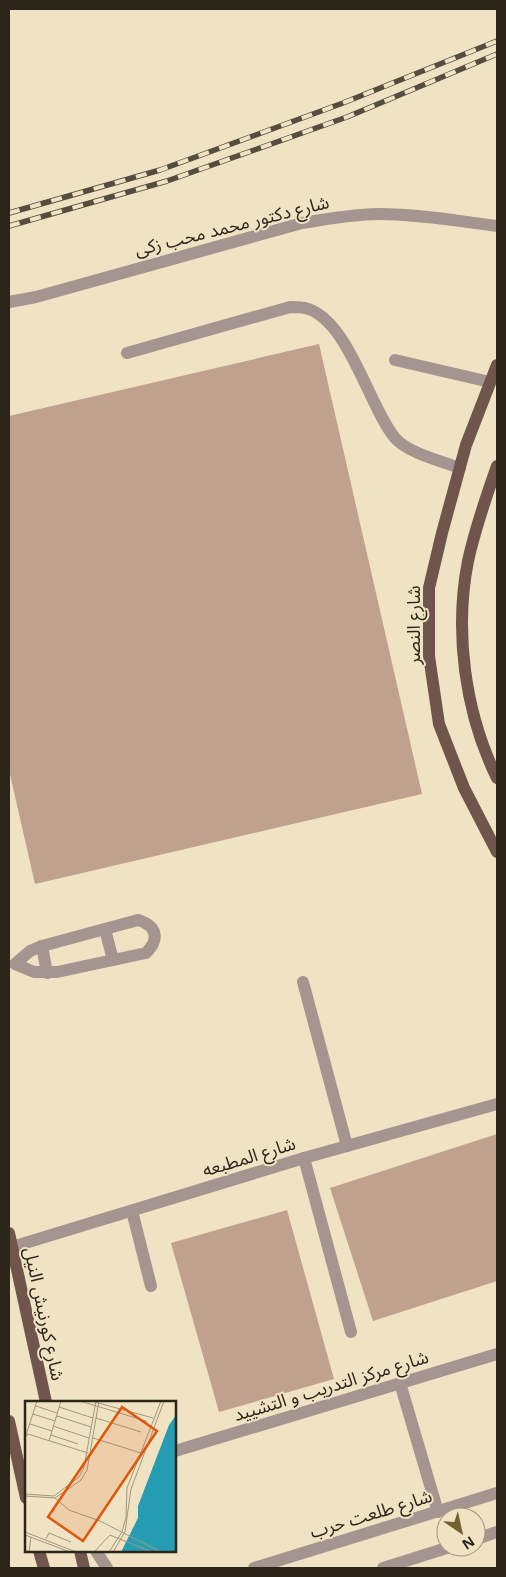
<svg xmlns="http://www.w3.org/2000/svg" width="506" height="1577" font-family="Georgia,'Noto Sans Arabic',serif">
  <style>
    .building { fill: #bfa18e }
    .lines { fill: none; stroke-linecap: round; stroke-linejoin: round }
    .minor { stroke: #a59590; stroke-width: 12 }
    .major { stroke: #70554d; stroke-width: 12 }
    .rail-casing { stroke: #554e3e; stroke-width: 5.5 }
    .rail { stroke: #f0e3c3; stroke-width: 4; stroke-dasharray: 11; stroke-linecap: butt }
    .labels { text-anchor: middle; stroke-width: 4; stroke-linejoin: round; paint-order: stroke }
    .street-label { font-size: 18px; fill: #2b251a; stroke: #f0e3c3 }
    .inset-road { fill: none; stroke: #a1977f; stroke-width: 1 }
    .view { fill: #df560d; fill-opacity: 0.15; stroke: #df560d; stroke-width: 2.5 }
    .inset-edge { fill: none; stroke: #2b251a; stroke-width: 2.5 }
  </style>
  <rect width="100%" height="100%" fill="#f0e3c3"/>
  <g class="building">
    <polygon points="319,344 422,794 35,884 9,770 9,416"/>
    <polygon points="497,1134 497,1281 373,1321 330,1188"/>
    <polygon points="287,1210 334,1379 219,1412 171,1243"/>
  </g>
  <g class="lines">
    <g class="minor">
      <path d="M9,302L36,297L302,223C328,219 353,214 379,214C418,214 458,221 497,226"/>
      <path d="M127,353L290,307C295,307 300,307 305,308C348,318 369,407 395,438C408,453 441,461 460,468"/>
      <polyline points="395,360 490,382"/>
      <path d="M138,920C157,926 160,939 146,953L57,972H34L15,964L30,951L42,946Z"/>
      <polyline points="105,929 113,960"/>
      <polyline points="42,946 47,973"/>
      <polyline points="303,982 347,1146"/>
      <polyline points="304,1158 351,1332"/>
      <polyline points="132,1211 151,1286"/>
      <polyline points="12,1247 304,1158 497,1104"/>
      <polyline points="400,1383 438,1512"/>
      <polyline points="175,1451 497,1354"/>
      <polyline points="476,1539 497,1532"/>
      <polyline points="96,1551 107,1568"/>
      <polyline points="254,1568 497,1493"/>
      <polyline points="383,1568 450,1547"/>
    </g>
    <g class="major">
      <polyline points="497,365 466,445 442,533 429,588 429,656 439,724 464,788 497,852"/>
      <path d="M497,466C486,497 475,529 468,561C454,632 465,713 497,778"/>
      <polyline points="9,1233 46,1402"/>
      <polyline points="9,1421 26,1498"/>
      <polyline points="39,1551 44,1568"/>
      <polyline points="80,1551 84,1568"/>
    </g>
    <g class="rail-casing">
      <g id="rail">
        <polyline points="9,213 160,170 343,103 497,41"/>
        <polyline points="9,226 167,181 347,117 497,54"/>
      </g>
    </g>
    <use href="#rail" class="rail"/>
  </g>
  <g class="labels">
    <g class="street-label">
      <text transform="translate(232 226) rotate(-14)" y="6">شارع دكتور محمد محب زكى</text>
      <text transform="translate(414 625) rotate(-90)" y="6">شارع النصر</text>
      <text transform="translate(249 1157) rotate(-17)" y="6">شارع المطبعه</text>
      <text transform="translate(44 1314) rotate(78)" y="6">شارع كورنيش النيل</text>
      <text transform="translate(331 1386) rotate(-17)" y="6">شارع مركز التدريب و التشييد</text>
      <text transform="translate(371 1514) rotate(-17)" y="6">شارع طلعت حرب</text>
    </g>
  </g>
  <g transform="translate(25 1401)">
    <rect width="151" height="151" fill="#f0e3c3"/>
    <path d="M151,14V151H96L113,117V105L144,24Z" fill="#279db3"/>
    <path class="inset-road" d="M55,0L121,20L125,26M66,0L128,17M11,5L32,12M34,6L68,17M8,13L30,20M32,15L66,26M71,17L116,31M5,23L27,30M28,25L64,37M1,34L12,0M26,34L53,43M0,37L3,33L63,52M68,37L116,52M24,40L36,0M0,93L29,95L54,76L59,66L71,0M0,95L30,97L56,79L62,69L74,0M30,97L44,109L75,120L136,151M0,131L51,151M0,134L45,151M21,138L24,132L46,141M4,151L6,136M69,151L85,134L127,151M84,151L97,131L101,116L102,87L136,0M88,151L100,131L106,88L139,0"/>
    <path class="view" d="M97,6L132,30L58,140L23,116Z"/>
    <rect width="151" height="151" class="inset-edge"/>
  </g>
  <rect width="506" height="1577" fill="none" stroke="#2b251a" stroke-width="20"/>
  <g transform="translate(461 1532) rotate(146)"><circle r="24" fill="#f0e3c3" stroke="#a1977f"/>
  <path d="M0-4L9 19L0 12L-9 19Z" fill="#72612f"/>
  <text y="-8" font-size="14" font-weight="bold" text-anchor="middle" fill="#2b251a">N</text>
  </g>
</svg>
